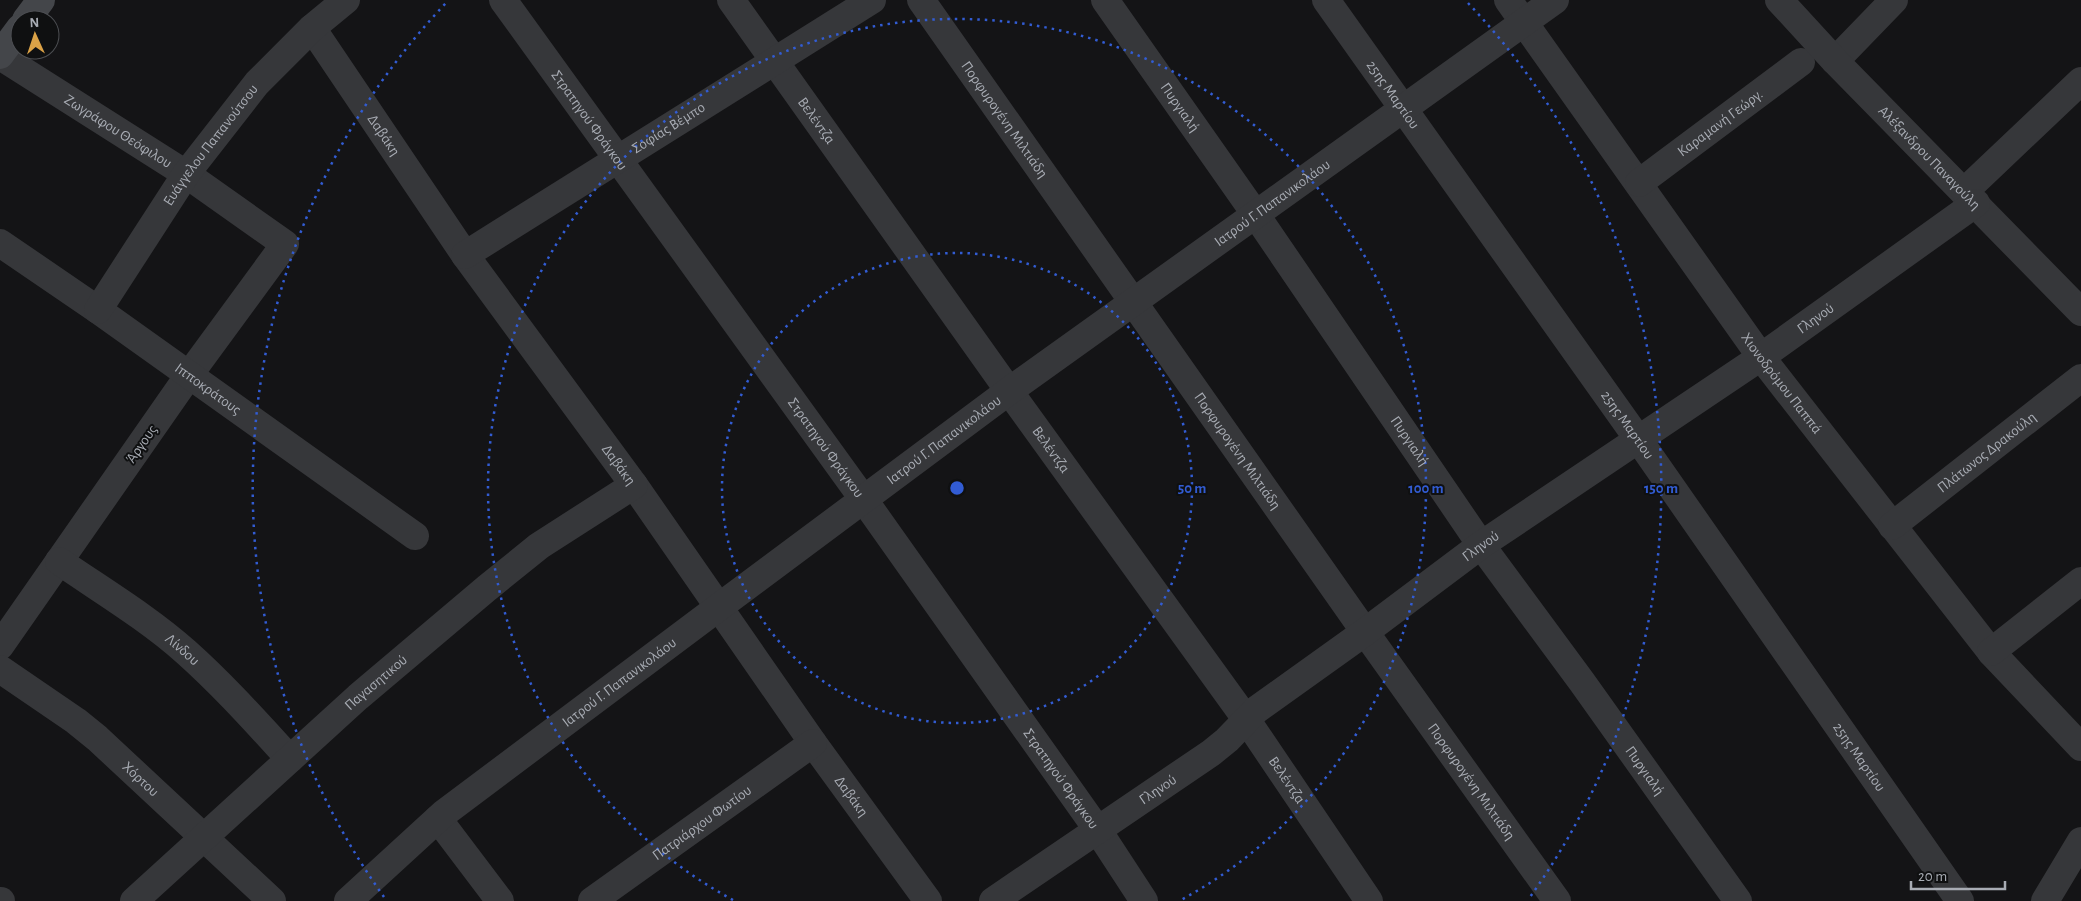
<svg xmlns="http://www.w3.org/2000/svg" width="2081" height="901" font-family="'Alegreya Sans',sans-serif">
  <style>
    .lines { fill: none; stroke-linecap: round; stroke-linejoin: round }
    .minor { stroke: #36373a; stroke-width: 28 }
    .tertiary { stroke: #36373a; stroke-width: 28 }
    .secondary { stroke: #44464a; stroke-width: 28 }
    .ring { fill: none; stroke: #325cd3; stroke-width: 2.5; stroke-dasharray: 2.5 5 }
    .labels { text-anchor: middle; stroke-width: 4; stroke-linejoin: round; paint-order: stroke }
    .street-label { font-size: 15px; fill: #a8acb4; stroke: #0f1011 }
    .centre { fill: #325cd3; stroke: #0f1011; stroke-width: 2.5 }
    .ring-label { font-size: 15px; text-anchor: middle; font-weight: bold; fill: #325cd3; stroke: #0f1011; stroke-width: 4; stroke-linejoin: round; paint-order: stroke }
  </style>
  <rect width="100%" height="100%" fill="#141416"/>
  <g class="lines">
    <g class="minor">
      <path id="s1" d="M503,0L864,500L1097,829L1144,901"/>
      <path id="s2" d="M731,0L1009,391L1246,719L1369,901"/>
      <path id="s3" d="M921,0L1365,632L1557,901"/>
      <path id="s4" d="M1105,0L1256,215L1481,545L1582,682L1738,901"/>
      <path id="s5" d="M1326,0L1638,439L1960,901"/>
      <path id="s6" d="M1508,0L1761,357L1991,652L2081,747"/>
      <path id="s7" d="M312,28L465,255L634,485L813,743L928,901"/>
      <path id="s8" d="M0,56L186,174L285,244L189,375L0,646"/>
      <polyline points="1835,61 1894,0"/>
      <path id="s9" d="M1639,183L1801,62"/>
      <path id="s10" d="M0,243L98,310L415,536"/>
      <path id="s11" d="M465,255L872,0"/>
      <path id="s12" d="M98,310L186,174L257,83L312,28L346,0"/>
      <path id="s13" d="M1892,526L2081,378"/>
      <path id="s14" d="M59,561C101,590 148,618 186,652C223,685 256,722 290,759"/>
      <polyline points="1991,652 2081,581"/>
      <path id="s15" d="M0,669L76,721L97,738L272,901"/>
      <polyline points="438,819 500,901"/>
      <polyline points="0,901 1,901"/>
      <path id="s16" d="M134,901L358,697L487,588L539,546L634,485"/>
      <path id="s17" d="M348,901L443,814L719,607L1009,391L1555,0"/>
      <path id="s18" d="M592,901L813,743"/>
      <polyline points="2045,901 2081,841"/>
    </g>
    <g class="tertiary">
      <path id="s19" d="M1779,0L1835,61L2081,312"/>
      <polyline points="1965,191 2081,81"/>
      <path id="s20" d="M993,901L1211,753L1227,740L1256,710L1365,632L1481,545L1761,357L1976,203"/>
    </g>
    <g class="secondary">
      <polyline points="26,20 41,0"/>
      <polyline points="0,55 20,28"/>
    </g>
  </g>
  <g class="ring">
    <circle cx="957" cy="488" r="235"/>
    <path d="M733 900A469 469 0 1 1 1181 900"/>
    <path d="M384 897A704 704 0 0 1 446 3M1468 3A704 704 0 0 1 1530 897"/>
  </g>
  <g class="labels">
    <g class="street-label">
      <text dy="5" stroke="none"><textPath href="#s5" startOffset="116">25ης Μαρτίου</textPath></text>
      <text dy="5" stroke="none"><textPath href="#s4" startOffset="131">Πυργιαλή</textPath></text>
      <text dy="5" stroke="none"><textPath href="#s1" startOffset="148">Στρατηγού Φράγκου</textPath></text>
      <text dy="5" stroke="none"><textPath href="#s2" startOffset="148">Βελέντζα</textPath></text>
      <text dy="5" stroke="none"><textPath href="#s3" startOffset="146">Πορφυρογένη Μιλτιάδη</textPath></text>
      <text dy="5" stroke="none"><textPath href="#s9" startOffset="101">Καραμανή Γεώργ.</textPath></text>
      <text dy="5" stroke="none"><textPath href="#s11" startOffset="240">Σοφίας Βέμπο</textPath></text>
      <text dy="5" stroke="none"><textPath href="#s8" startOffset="140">Ζωγράφου Θεόφιλου</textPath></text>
      <text dy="5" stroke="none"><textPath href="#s7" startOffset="129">Δαβάκη</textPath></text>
      <text dy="5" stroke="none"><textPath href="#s12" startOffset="200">Ευάγγελου Παπανούτσου</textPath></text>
      <text dy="5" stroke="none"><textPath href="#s19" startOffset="218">Αλέξανδρου Παναγούλη</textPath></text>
      <text dy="5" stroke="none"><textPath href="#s17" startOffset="1159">Ιατρού Γ. Παπανικολάου</textPath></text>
      <text dy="5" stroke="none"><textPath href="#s20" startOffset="1009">Γληνού</textPath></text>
      <text dy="5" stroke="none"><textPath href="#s6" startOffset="471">Χιονοδρόμου Παππά</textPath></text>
      <text dy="5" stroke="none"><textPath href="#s10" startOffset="254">Ιπποκράτους</textPath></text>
      <text dy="5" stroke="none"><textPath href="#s5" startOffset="521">25ης Μαρτίου</textPath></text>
      <text dy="5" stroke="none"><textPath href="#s17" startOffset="754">Ιατρού Γ. Παπανικολάου</textPath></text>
      <text dy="5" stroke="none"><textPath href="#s4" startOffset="536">Πυργιαλή</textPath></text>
      <text transform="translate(141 444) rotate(-55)" y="5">Άργους</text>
      <text dy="5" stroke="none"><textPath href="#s1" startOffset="552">Στρατηγού Φράγκου</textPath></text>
      <text dy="5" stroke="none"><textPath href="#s2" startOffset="552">Βελέντζα</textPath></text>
      <text dy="5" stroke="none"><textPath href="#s3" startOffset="551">Πορφυρογένη Μιλτιάδη</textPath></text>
      <text dy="5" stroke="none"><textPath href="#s13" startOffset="120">Πλάτωνος Δρακούλη</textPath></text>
      <text dy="5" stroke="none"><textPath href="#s7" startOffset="534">Δαβάκη</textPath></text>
      <text dy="5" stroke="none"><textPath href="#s20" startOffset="604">Γληνού</textPath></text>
      <text dy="5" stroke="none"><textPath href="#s14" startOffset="152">Λίνδου</textPath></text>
      <text dy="5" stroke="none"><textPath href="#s16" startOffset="326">Παγασητικού</textPath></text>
      <text dy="5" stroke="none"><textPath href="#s17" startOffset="349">Ιατρού Γ. Παπανικολάου</textPath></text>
      <text dy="5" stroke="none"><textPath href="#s5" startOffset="926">25ης Μαρτίου</textPath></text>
      <text dy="5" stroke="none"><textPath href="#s4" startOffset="941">Πυργιαλή</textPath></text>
      <text dy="5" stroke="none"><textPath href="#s1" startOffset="958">Στρατηγού Φράγκου</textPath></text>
      <text dy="5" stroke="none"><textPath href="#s15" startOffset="179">Χόρτου</textPath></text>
      <text dy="5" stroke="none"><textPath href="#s2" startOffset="958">Βελέντζα</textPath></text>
      <text dy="5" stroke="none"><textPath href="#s3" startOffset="956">Πορφυρογένη Μιλτιάδη</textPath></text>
      <text dy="5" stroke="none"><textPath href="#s20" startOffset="199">Γληνού</textPath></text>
      <text dy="5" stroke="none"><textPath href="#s7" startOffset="939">Δαβάκη</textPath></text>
      <text dy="5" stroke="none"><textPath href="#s18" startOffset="135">Πατριάρχου Φωτίου</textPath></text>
    </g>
  </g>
  <circle cx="957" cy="488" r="8" class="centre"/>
  <g class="ring-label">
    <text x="1192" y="493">50 m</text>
    <text x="1426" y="493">100 m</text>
    <text x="1661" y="493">150 m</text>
  </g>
  <g transform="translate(35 35) rotate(357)"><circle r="24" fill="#0f1011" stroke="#4c4e52"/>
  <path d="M0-4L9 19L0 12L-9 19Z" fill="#dba247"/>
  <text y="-8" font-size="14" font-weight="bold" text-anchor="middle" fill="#a8acb4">N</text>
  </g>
  <path d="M1911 881v8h94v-8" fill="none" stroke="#a8acb4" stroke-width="2.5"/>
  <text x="1918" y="881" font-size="15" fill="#a8acb4" stroke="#0f1011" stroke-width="4" paint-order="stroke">20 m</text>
</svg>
